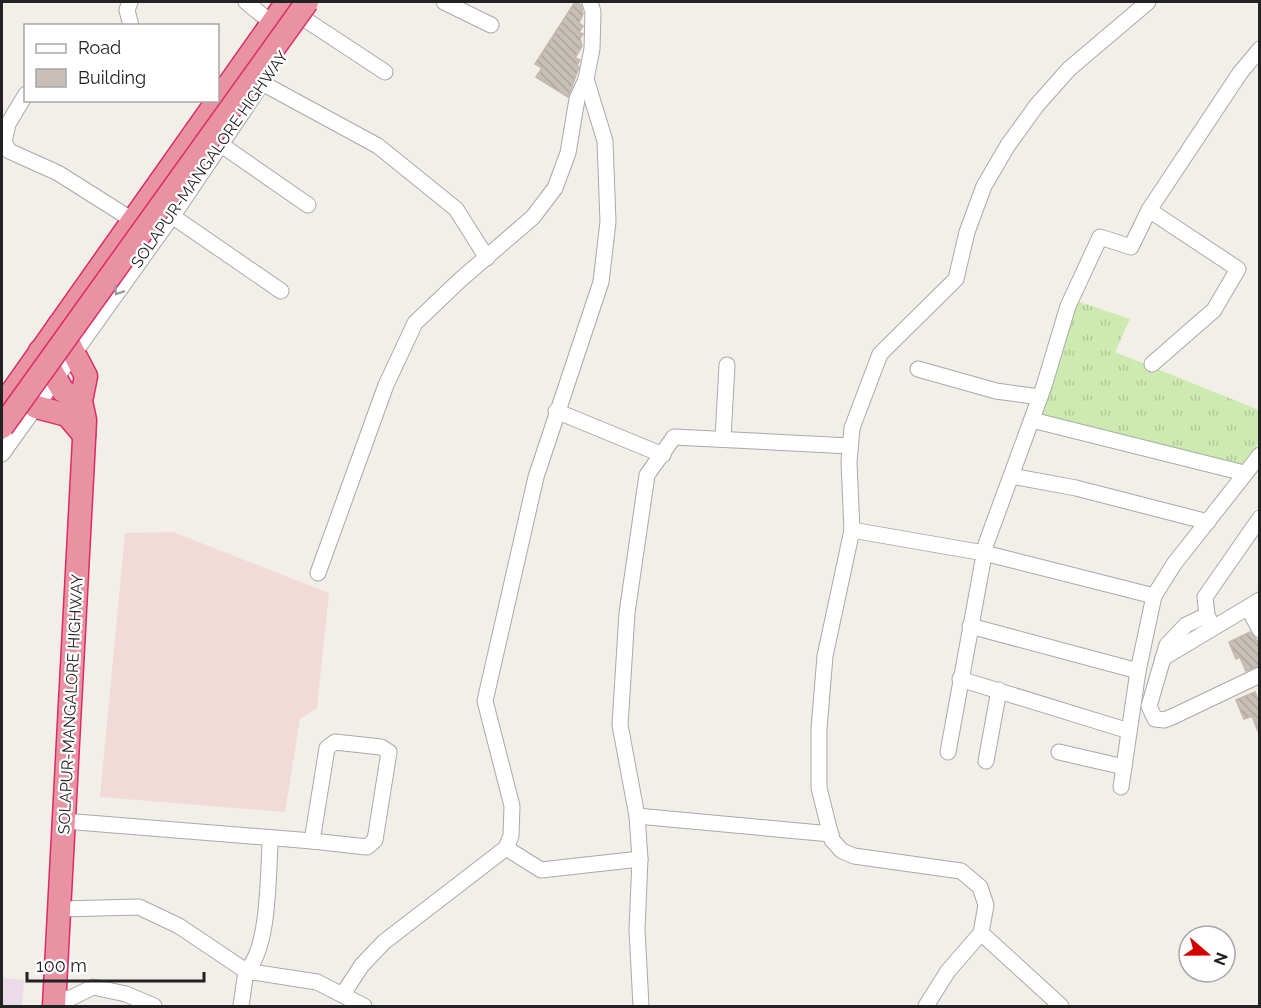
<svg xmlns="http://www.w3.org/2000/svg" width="1261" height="1008" font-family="Raleway,sans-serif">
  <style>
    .commercial { fill: #f2dad9 }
    .industrial { fill: #ebdbe8 }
    .grass { fill: url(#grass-tufts) }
    .building { fill: url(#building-back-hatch); stroke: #c4b6ab; stroke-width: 1.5 }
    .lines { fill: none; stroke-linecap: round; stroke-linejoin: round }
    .minor-casing { stroke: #a9a9a9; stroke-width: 17 }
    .highway-casing { stroke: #dc2a67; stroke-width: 25 }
    .minor { stroke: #fff; stroke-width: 15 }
    .highway { stroke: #e892a2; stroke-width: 22 }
    .highway-bridge-casing { stroke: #dc2a67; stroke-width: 25; stroke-linecap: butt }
    .highway-bridge { stroke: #e892a2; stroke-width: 22 }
    .oneway { stroke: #9c9c9c }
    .labels { text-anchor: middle; stroke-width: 4.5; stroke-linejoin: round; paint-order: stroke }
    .street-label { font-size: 16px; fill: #222; stroke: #fff }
  </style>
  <defs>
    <pattern id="grass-tufts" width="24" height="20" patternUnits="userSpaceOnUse" patternTransform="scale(1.5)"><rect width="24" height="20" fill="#cdebb0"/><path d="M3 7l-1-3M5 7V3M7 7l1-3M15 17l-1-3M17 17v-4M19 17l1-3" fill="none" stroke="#b0c997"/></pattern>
    <pattern id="building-back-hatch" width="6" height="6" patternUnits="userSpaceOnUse" patternTransform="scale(1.5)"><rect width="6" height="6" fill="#c7bfb8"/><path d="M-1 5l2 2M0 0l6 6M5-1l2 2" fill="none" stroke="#aba49e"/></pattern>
  </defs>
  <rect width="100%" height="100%" fill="#f2efe9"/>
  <polygon class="commercial" points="173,532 329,593 317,708 300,719 285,812 100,797 125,533"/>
  <polygon class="industrial" points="2,978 24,980 22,1006 2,1006"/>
  <polygon class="grass" points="1077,301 1130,319 1115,352 1259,410 1259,441 1244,473 1038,418"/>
  <g class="building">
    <polygon points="575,2 581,5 583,14 579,23 583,26 579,32 583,34 580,38 582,46 575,58 580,60 577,65 579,67 568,97 536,77 542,68 535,64"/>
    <polygon points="1250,632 1260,644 1260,665 1246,671 1240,657 1236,659 1229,642"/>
    <polygon points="1255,692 1260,705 1259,734 1252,716 1244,719 1236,700"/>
  </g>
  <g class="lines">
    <g class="minor-casing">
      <g id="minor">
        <polyline points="130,2 127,10 131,26"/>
        <polyline points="246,2 272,23"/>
        <polyline points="444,2 491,25"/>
        <polyline points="306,20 385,72"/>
        <polyline points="262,83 378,146 456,209 487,258"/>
        <polyline points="26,94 8,124 4,142 9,151 58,173 134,221"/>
        <polyline points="220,144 308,205"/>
        <polyline points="172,216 281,291"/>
        <polyline points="1152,364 1214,310 1238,269 1149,210 1240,73 1260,49"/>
        <polyline points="918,369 996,391 1040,397"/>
        <polyline points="556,411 663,455"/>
        <polyline points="1032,420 1244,473"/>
        <polyline points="723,438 727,365"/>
        <polyline points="2,454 178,208 259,88"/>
        <polyline points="1011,476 1076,488 1208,522"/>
        <polyline points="852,530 984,553 1154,596"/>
        <polyline points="318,573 386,385 415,323 460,280 533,217 555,188 568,153 577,99 586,79 592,49 593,12 590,2"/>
        <polyline points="1248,608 1260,630"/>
        <polyline points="1207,615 1186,625 1167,645 1149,706 1155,719 1164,720 1174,716 1260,675"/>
        <polyline points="970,626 1138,671"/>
        <polyline points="1213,627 1207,615 1205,597 1260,518"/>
        <polyline points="1163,658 1260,600"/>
        <polyline points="960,679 1129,731"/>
        <polygon points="335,742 381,747 389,752 375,840 367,847 312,841 327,748"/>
        <polyline points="948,752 986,544 1044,386 1068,306 1100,237 1131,247 1149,210"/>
        <polyline points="1059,752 1124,767"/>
        <polyline points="986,761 999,690"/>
        <polyline points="1121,787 1138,671 1154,596 1174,564 1260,455"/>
        <polyline points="637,816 831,834"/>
        <polyline points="64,821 312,841"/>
        <polyline points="506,848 541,870 640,859"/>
        <polyline points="60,909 139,907 179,926 246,971 317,982 364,1006"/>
        <polyline points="981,933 1061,1006"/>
        <polyline points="343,994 362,965 384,942 506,848 511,836 512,806 485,701 536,477 601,282 608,222 605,141 586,79"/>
        <polyline points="55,998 71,998 93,987 126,994 154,1006"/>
        <path d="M241,1006L246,971C269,950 268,877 270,845"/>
        <polyline points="641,1006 637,930 640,859 637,816 620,725 627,613 647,475 674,437 850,446"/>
        <polyline points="926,1006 948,971 981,933 986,905 980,887 961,871 854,856 842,851 832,840 819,788 819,729 825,656 852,530 849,462 852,428 880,354 956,279 967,232 984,186 1008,145 1037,105 1069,69 1148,2"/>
      </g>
    </g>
    <g class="highway-casing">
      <g id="highway">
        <polyline points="40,351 63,391 81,401"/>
        <polyline points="2,406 287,2"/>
        <polyline points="36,407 67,415 84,435"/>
        <polyline points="54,1006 83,459 85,420 81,401 86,376 59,325"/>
      </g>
    </g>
    <use href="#minor" class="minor"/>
    <use href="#highway" class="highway"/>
    <g class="highway-bridge-casing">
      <polyline id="highway-bridge" points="2,427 307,2"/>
    </g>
    <use href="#highway-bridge" class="highway-bridge"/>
  </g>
  <defs><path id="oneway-chevron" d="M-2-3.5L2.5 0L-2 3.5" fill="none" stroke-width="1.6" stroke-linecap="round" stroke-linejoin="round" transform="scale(1.5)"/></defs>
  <use class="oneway" href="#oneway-chevron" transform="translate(118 291) rotate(124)"/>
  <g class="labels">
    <g class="street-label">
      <text transform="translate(209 159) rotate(-55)" y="6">SOLAPUR-MANGALORE HIGHWAY</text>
      <text transform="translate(70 704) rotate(-87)" y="6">SOLAPUR-MANGALORE HIGHWAY</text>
    </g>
  </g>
  <rect width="1261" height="1008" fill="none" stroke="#222222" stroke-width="6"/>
  <rect x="24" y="24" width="195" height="78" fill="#ffffff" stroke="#a7a7a7" stroke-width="1.5"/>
  <rect x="36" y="44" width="30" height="9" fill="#ffffff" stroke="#a7a7a7" stroke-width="1.5"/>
  <text x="78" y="54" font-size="18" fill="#222222">Road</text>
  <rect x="36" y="69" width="30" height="18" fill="#c7bfb8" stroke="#a7a7a7" stroke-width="1.5"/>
  <text x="78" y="84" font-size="18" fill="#222222">Building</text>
  <g transform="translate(1207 954) rotate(110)"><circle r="28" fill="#ffffff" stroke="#a7a7a7" stroke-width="1.5"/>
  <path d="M0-4.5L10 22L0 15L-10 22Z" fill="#d40000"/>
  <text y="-9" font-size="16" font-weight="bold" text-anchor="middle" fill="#222222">N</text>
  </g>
  <path d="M27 972v9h177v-9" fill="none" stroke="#222222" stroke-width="3"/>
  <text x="36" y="972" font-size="18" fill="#222222" stroke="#ffffff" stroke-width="4.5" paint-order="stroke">100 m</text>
</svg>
